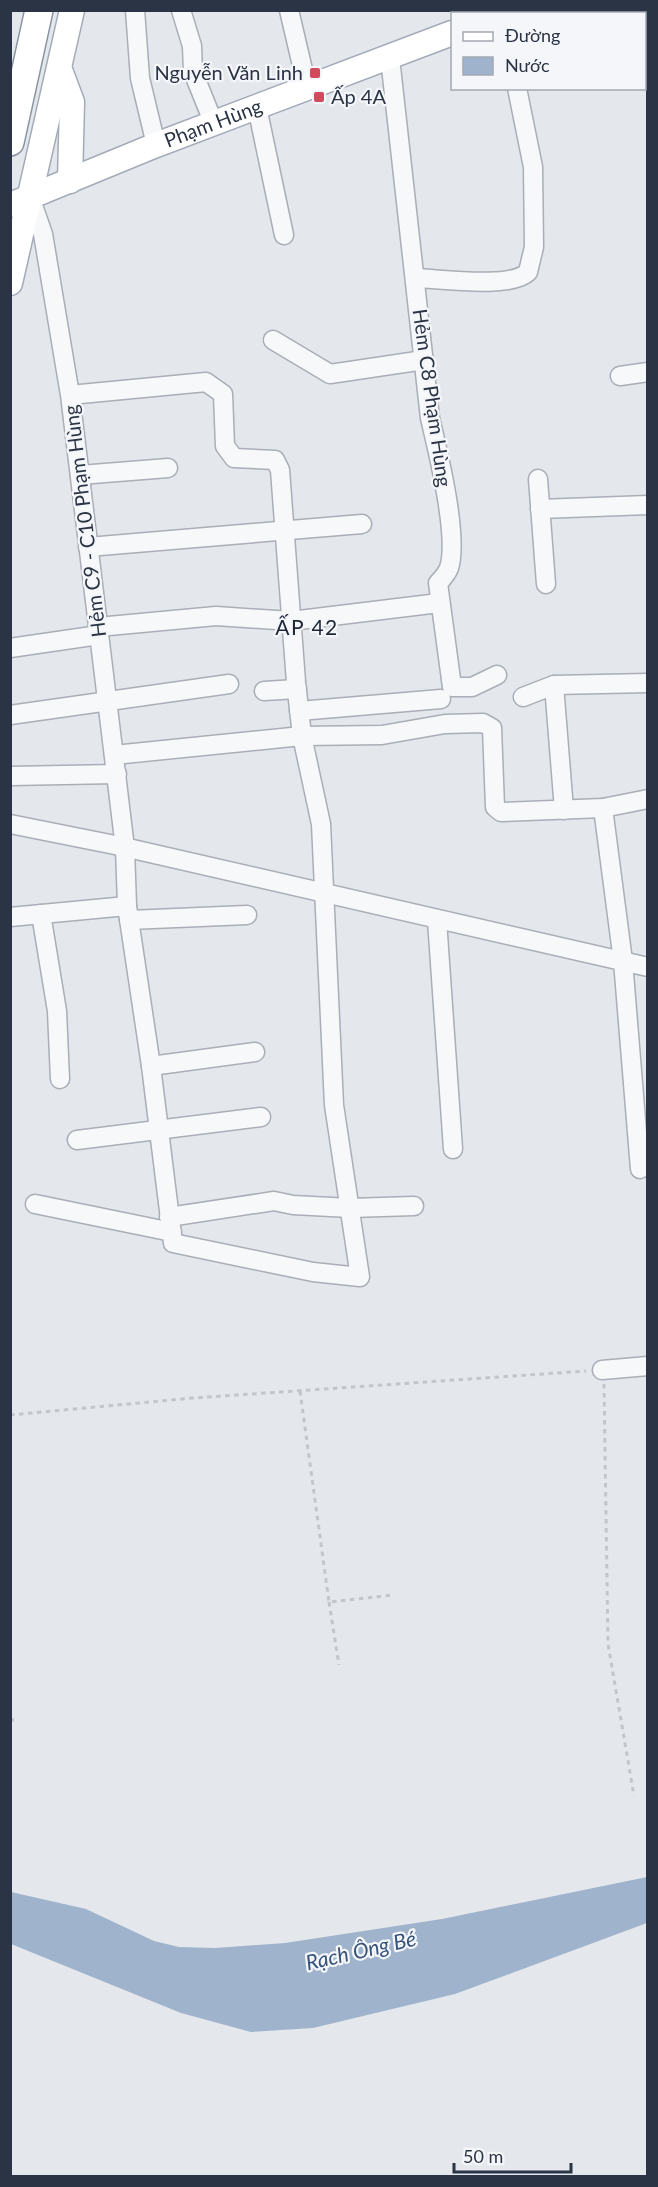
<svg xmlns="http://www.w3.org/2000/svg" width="658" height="2187" font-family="Lato,sans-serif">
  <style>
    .water { fill: #9fb4cc }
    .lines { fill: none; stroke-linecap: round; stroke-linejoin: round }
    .minor-casing { stroke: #a9aeb7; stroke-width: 21 }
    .major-casing { stroke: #a3abb8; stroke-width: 27 }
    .highway-casing { stroke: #8b94a3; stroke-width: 30 }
    .path { stroke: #c2c5cb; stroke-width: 3; stroke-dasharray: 4.5 4.5; stroke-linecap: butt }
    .minor { stroke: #f7f8fa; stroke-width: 18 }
    .major { stroke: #fff; stroke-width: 24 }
    .highway { stroke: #fff; stroke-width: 27 }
    .poi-dot { fill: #d1495b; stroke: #f4f6f9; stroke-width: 2 }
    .labels { text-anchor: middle; stroke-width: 4.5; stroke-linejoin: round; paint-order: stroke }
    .poi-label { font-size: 20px; fill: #2b3445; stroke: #f4f6f9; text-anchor: end }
    .street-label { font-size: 20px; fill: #2b3445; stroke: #f4f6f9 }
    .neighbourhood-label { font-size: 21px; letter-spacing: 1.5px; fill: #1d2536; stroke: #f4f6f9 }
    .water-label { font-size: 21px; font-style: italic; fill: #34527a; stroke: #f4f6f9 }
  </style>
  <rect width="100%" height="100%" fill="#e4e7ec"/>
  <polygon class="water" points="647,1877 647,1923 455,1994 313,2028 251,2032 181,2013 11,1944 11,1892 86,1909 154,1941 179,1947 215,1948 285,1943 442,1919"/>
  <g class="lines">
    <g class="minor-casing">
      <g id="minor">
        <polyline points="135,10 140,78 156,145"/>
        <polyline points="181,10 192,46 193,72 214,124"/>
        <polyline points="289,10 307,87"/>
        <path d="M390,58L430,418C438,452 459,537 449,568C447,573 442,579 438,583L452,687H472L497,675"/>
        <polyline points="257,107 284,235"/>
        <polyline points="30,197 43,234 70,395 125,848 127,906 151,1066 173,1243 313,1272 360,1277 334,1105 321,824 302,736 296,682 280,470 275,460 234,458 225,446 223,394 206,382 70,395"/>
        <path d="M416,278C442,279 511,289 528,272L534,247L533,167L517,88"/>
        <polyline points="273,340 330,374 424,360"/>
        <polyline points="620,376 648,372"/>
        <polyline points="80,475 168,468"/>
        <polyline points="538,479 546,584"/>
        <polyline points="540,509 648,505"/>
        <polyline points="88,547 362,524"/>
        <polyline points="98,627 216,616 291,621 439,603"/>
        <polyline points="10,648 99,635"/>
        <polyline points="554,685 648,683"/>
        <polyline points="264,691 297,689"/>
        <polyline points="523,697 554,685 564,810"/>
        <polyline points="299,711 441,699"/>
        <polyline points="10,715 229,684"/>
        <polyline points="114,755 302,736 382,735 445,724 483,723 492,728 495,807 501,812 603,808 648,799"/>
        <polyline points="10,776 117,774"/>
        <polyline points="603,808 623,961 640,1169"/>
        <polyline points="10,824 115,845 648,967"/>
        <polyline points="41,914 57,1011 60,1079"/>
        <polyline points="10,917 127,906"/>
        <polyline points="129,920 247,915"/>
        <polyline points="437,920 453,1149"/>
        <polyline points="151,1066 255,1052"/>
        <polyline points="77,1140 261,1117"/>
        <polyline points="35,1204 172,1232"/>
        <polyline points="169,1217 274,1201 293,1205 350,1208 414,1206"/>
        <polyline points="602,1370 648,1366"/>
      </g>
    </g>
    <g class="major-casing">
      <g id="major">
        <polyline points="503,14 510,10"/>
        <polyline points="60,70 72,102 70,181"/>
        <path id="s1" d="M10,205L156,145L452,33"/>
        <polyline points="10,283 72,10"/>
      </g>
    </g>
    <g class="highway-casing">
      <polyline id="highway" points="10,142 39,10"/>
    </g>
    <g class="path">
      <polyline points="604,1384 608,1644 634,1796"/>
      <polyline points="300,1391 329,1602 393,1595"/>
      <polyline points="10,1415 193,1398 586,1371"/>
      <polyline points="329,1602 339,1665"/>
      <polyline points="10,1718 14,1721"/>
    </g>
    <use href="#minor" class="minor"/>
    <use href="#major" class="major"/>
    <use href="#highway" class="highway"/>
  </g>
  <g class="poi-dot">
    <rect x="309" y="67" width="12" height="12" rx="3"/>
    <rect x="313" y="91" width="12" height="12" rx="3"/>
  </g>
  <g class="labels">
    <g class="poi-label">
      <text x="303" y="80">Nguyễn Văn Linh</text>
      <text x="331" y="104" text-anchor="start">Ấp 4A</text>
    </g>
    <g class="street-label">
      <text dy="7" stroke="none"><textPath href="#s1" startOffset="219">Phạm Hùng</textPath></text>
      <text transform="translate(432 398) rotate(82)" y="7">Hẻm C8 Phạm Hùng</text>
      <text transform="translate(85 521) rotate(-97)" y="7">Hẻm C9 - C10 Phạm Hùng</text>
    </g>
    <g class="neighbourhood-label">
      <text x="307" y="635">ẤP 42</text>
    </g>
    <g class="water-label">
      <text transform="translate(361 1951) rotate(-13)" y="7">Rạch Ông Bé</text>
    </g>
  </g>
  <rect width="658" height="2187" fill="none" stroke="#2b3445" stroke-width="24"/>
  <rect x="451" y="12" width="195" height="78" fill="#f4f6f9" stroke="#a4a8b1" stroke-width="1.5"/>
  <rect x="463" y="32" width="30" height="9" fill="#ffffff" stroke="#a4a8b1" stroke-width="1.5"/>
  <text x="505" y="42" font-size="18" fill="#2b3445">Đường</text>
  <rect x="463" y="57" width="30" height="18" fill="#9fb4cc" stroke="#a4a8b1" stroke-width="1.5"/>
  <text x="505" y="72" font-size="18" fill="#2b3445">Nước</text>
  <path d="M454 2163v9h117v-9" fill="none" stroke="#2b3445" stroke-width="3"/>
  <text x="463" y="2163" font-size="18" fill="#2b3445" stroke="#f4f6f9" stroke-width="4.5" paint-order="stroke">50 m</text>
</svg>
